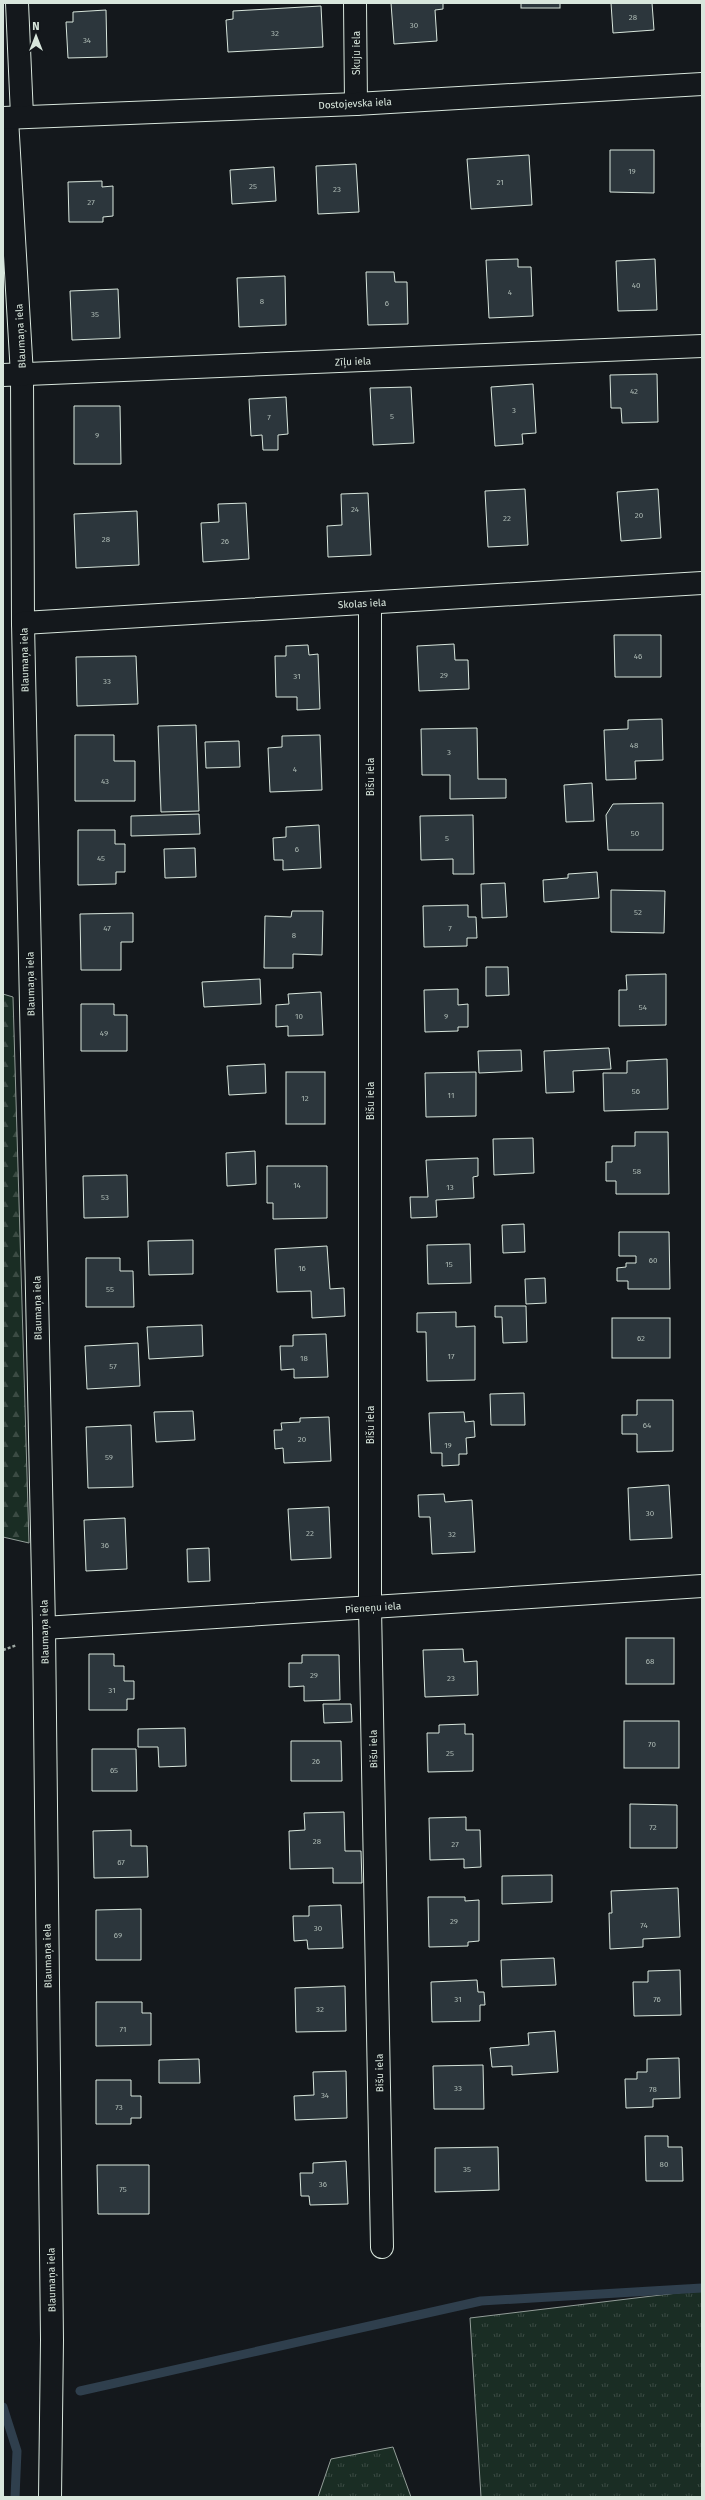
<svg xmlns="http://www.w3.org/2000/svg" width="705" height="2500" font-family="'Fira Sans',sans-serif">
  <style>
    .grass { fill: url(#grass-tufts); stroke: #939e99 }
    .forest { fill: url(#forest-firs); stroke: #939e99 }
    .lines { fill: none; stroke-linecap: round; stroke-linejoin: round }
    .stream { stroke: #2f3f4d; stroke-width: 9 }
    .building { fill: #2c363c; stroke: #d8e6dc }
    .minor-casing { stroke: #d8e6dc; stroke-width: 24 }
    .primary-casing { stroke: #d8e6dc; stroke-width: 24 }
    .path { stroke: #9da8a2; stroke-width: 2.5; stroke-dasharray: 3 2; stroke-linecap: butt }
    .minor { stroke: #14181c; stroke-width: 22 }
    .primary { stroke: #14181c; stroke-width: 22 }
    .labels { text-anchor: middle; stroke-width: 3; stroke-linejoin: round; paint-order: stroke }
    .number-label { font-size: 8px; fill: #adbab4 }
    .street-label { font-size: 10px; fill: #d8e6dc; stroke: #14181c }
  </style>
  <defs>
    <pattern id="grass-tufts" width="24" height="20" patternUnits="userSpaceOnUse"><rect width="24" height="20" fill="#1a2d24"/><path d="M3 7l-1-3M5 7V3M7 7l1-3M15 17l-1-3M17 17v-4M19 17l1-3" fill="none" stroke="#3b4b43"/></pattern>
    <pattern id="forest-firs" width="22" height="20" patternUnits="userSpaceOnUse"><rect width="22" height="20" fill="#1a2d24"/><path d="M5 1l3.5 6h-7zM16 11l3.5 6h-7z" fill="#3b4b43"/></pattern>
  </defs>
  <rect width="100%" height="100%" fill="#14181c"/>
  <g class="grass">
    <polygon points="702,2290 702,2497 481,2497 470,2318"/>
    <polygon points="393,2447 411,2497 318,2497 331,2459"/>
  </g>
  <polygon class="forest" points="3,994 13,997 29,1543 3,1537"/>
  <g class="lines">
    <g class="stream">
      <polyline points="80,2391 481,2301 702,2288"/>
      <polyline points="3,2407 17,2451 15,2497"/>
    </g>
  </g>
  <g class="building">
    <polygon points="391,3 443,3 443,9 435,10 437,41 394,44"/>
    <rect x="521" y="3" width="39" height="5"/>
    <polygon points="611,3 652,3 654,30 613,33"/>
    <polygon points="321,6 323,47 228,52 226,20 233,19 233,11"/>
    <polygon points="106,10 107,57 68,58 66,22 73,22 73,12"/>
    <polygon points="610,150 654,150 654,193 610,192"/>
    <polygon points="529,155 532,205 471,209 467,159"/>
    <polygon points="356,164 359,212 318,214 316,166"/>
    <polygon points="274,167 276,201 232,204 230,170"/>
    <polygon points="102,181 102,187 113,186 113,216 103,217 103,222 69,222 68,182"/>
    <polygon points="518,259 518,267 531,267 533,316 489,318 486,260"/>
    <polygon points="655,259 657,310 618,311 616,261"/>
    <polygon points="366,272 394,272 395,282 407,282 408,324 368,325"/>
    <polygon points="285,276 286,325 239,327 237,278"/>
    <polygon points="118,289 120,338 72,340 70,291"/>
    <polygon points="657,374 658,422 622,423 621,408 611,408 610,375"/>
    <polygon points="533,384 536,433 522,434 523,444 495,446 491,387"/>
    <polygon points="411,387 414,443 373,445 370,388"/>
    <polygon points="286,397 288,434 278,435 278,450 263,450 262,435 251,436 249,399"/>
    <polygon points="74,406 120,406 121,464 74,464"/>
    <polygon points="525,489 528,545 488,547 485,491"/>
    <polygon points="658,489 661,538 621,541 617,492"/>
    <polygon points="368,493 371,555 328,557 327,526 342,525 341,494"/>
    <polygon points="246,503 249,559 203,562 201,523 219,522 218,504"/>
    <polygon points="137,511 139,565 76,568 74,514"/>
    <polygon points="614,635 661,635 661,677 615,677"/>
    <polygon points="454,644 455,660 468,660 469,689 419,691 417,646"/>
    <polygon points="308,645 309,655 318,654 320,709 297,710 297,697 276,697 275,656 286,656 286,646"/>
    <polygon points="136,656 138,704 77,706 76,657"/>
    <polygon points="662,719 663,760 635,761 636,779 606,780 604,730 628,729 628,720"/>
    <polygon points="196,725 199,811 161,812 158,726"/>
    <polygon points="477,728 478,779 506,779 506,798 450,799 450,775 422,775 421,729"/>
    <polygon points="75,735 114,735 114,761 135,761 135,801 75,801"/>
    <polygon points="320,735 322,790 270,792 268,748 282,747 282,736"/>
    <polygon points="239,741 240,767 206,768 205,742"/>
    <polygon points="592,783 594,821 566,822 564,785"/>
    <polygon points="663,803 663,850 608,850 606,815 613,804"/>
    <polygon points="199,814 200,834 131,836 131,816"/>
    <polygon points="473,815 474,874 453,874 453,859 421,860 420,816"/>
    <polygon points="319,825 321,868 283,870 283,860 274,860 273,838 286,837 286,827"/>
    <polygon points="78,830 115,830 115,844 125,844 125,872 116,872 116,884 78,885"/>
    <polygon points="195,848 196,877 165,878 164,849"/>
    <polygon points="597,872 599,898 544,902 543,880 568,878 568,874"/>
    <polygon points="505,883 507,917 482,918 481,884"/>
    <polygon points="611,890 665,891 664,933 611,932"/>
    <polygon points="468,905 468,917 476,917 477,938 467,938 467,946 424,947 423,906"/>
    <polygon points="292,911 323,911 322,955 293,954 293,968 264,968 265,916 291,917"/>
    <polygon points="133,913 133,942 121,942 121,970 81,970 80,914"/>
    <polygon points="486,967 508,967 509,995 486,996"/>
    <polygon points="666,974 666,1025 619,1026 619,990 627,990 626,975"/>
    <polygon points="260,979 261,1004 204,1007 202,982"/>
    <polygon points="458,989 458,1005 468,1004 468,1027 458,1027 458,1031 425,1032 424,990"/>
    <polygon points="321,992 323,1035 288,1036 288,1026 276,1027 276,1005 289,1004 288,994"/>
    <polygon points="81,1004 114,1004 114,1015 127,1015 127,1051 81,1051"/>
    <polygon points="609,1048 611,1069 573,1071 574,1092 546,1093 544,1051"/>
    <polygon points="521,1050 522,1071 479,1073 478,1051"/>
    <polygon points="667,1059 668,1109 604,1111 603,1073 627,1073 627,1061"/>
    <polygon points="265,1064 266,1093 229,1095 227,1066"/>
    <rect x="286" y="1072" width="39" height="52"/>
    <polygon points="476,1072 476,1116 426,1117 425,1073"/>
    <polygon points="635,1132 668,1132 669,1194 616,1194 616,1181 606,1181 606,1162 612,1162 612,1146 635,1146"/>
    <polygon points="533,1138 534,1173 494,1175 493,1139"/>
    <polygon points="255,1151 256,1184 227,1186 226,1153"/>
    <polygon points="478,1158 478,1176 473,1177 474,1198 436,1200 437,1217 411,1218 410,1197 428,1197 426,1160"/>
    <polygon points="267,1166 327,1166 327,1218 273,1219 273,1203 267,1203"/>
    <polygon points="127,1175 128,1217 84,1218 83,1176"/>
    <polygon points="524,1224 525,1252 503,1253 502,1225"/>
    <polygon points="619,1232 669,1232 670,1289 628,1289 628,1281 617,1281 617,1268 626,1267 626,1263 636,1263 636,1256 619,1256"/>
    <polygon points="193,1240 193,1274 149,1275 148,1241"/>
    <polygon points="470,1244 471,1283 428,1284 427,1245"/>
    <polygon points="327,1246 330,1289 344,1288 345,1316 312,1318 311,1291 277,1292 275,1249"/>
    <polygon points="86,1258 120,1258 120,1271 133,1271 134,1307 86,1307"/>
    <polygon points="545,1278 546,1303 526,1304 525,1279"/>
    <polygon points="495,1306 526,1306 527,1342 503,1343 502,1317 495,1317"/>
    <polygon points="456,1312 456,1327 475,1326 475,1380 427,1381 426,1332 417,1332 417,1313"/>
    <rect x="612" y="1318" width="58" height="40"/>
    <polygon points="202,1325 203,1356 149,1359 147,1327"/>
    <polygon points="326,1334 328,1377 294,1378 294,1369 281,1370 280,1346 293,1346 293,1335"/>
    <polygon points="138,1343 140,1386 87,1389 85,1346"/>
    <polygon points="524,1393 525,1425 491,1425 490,1394"/>
    <polygon points="637,1400 673,1400 673,1451 637,1452 637,1434 622,1434 622,1415 637,1415"/>
    <polygon points="193,1411 195,1440 156,1442 154,1412"/>
    <polygon points="464,1412 465,1422 474,1421 475,1437 466,1438 467,1454 459,1454 459,1465 442,1466 442,1453 431,1453 429,1413"/>
    <polygon points="329,1417 331,1461 284,1463 283,1448 275,1449 274,1430 282,1430 281,1423 300,1422 300,1418"/>
    <polygon points="131,1425 133,1487 88,1488 86,1427"/>
    <polygon points="669,1485 672,1538 630,1540 628,1488"/>
    <polygon points="444,1494 445,1502 472,1500 475,1552 432,1554 430,1517 419,1517 418,1495"/>
    <polygon points="329,1507 331,1558 291,1560 288,1509"/>
    <polygon points="125,1518 127,1569 86,1571 84,1520"/>
    <polygon points="209,1548 210,1581 188,1582 187,1549"/>
    <rect x="626" y="1638" width="48" height="46"/>
    <polygon points="463,1649 464,1662 477,1661 478,1695 425,1697 423,1650"/>
    <polygon points="89,1654 114,1654 114,1666 124,1666 124,1681 134,1681 134,1699 127,1699 127,1710 89,1710"/>
    <polygon points="302,1655 339,1655 340,1700 304,1701 304,1686 289,1687 289,1663 302,1663"/>
    <polygon points="323,1704 351,1704 352,1722 324,1723"/>
    <rect x="624" y="1721" width="55" height="47"/>
    <polygon points="465,1724 465,1734 473,1734 473,1771 428,1772 427,1733 439,1733 439,1725"/>
    <polygon points="185,1728 186,1766 159,1767 158,1747 138,1747 138,1729"/>
    <polygon points="291,1741 341,1741 342,1781 291,1781"/>
    <polygon points="92,1749 136,1749 137,1791 92,1791"/>
    <polygon points="630,1804 677,1805 677,1848 630,1848"/>
    <polygon points="344,1812 345,1851 361,1851 362,1883 333,1883 333,1868 290,1869 289,1831 305,1830 304,1813"/>
    <polygon points="466,1817 466,1830 480,1830 481,1867 464,1868 464,1859 430,1860 429,1818"/>
    <polygon points="131,1830 131,1846 147,1846 148,1877 94,1878 93,1831"/>
    <polygon points="552,1875 552,1902 502,1904 502,1876"/>
    <polygon points="678,1888 680,1937 643,1939 643,1947 610,1949 609,1913 612,1913 611,1891"/>
    <polygon points="428,1897 465,1897 465,1901 479,1900 479,1941 468,1942 468,1946 429,1947"/>
    <polygon points="341,1905 343,1948 308,1949 307,1940 294,1941 293,1916 309,1916 309,1906"/>
    <polygon points="141,1909 141,1960 96,1960 96,1910"/>
    <polygon points="554,1958 556,1985 502,1987 501,1960"/>
    <polygon points="680,1970 681,2015 634,2016 633,1982 648,1982 648,1971"/>
    <polygon points="477,1980 478,1992 484,1992 485,2005 480,2005 480,2021 432,2022 431,1982"/>
    <polygon points="345,1986 346,2031 296,2032 295,1988"/>
    <polygon points="96,2002 142,2002 142,2013 151,2013 151,2045 96,2046"/>
    <polygon points="555,2031 558,2072 512,2075 512,2066 492,2067 490,2048 529,2045 528,2033"/>
    <polygon points="679,2058 680,2098 653,2099 653,2107 626,2108 625,2079 637,2079 637,2072 647,2072 647,2059"/>
    <polygon points="199,2059 200,2083 159,2083 159,2060"/>
    <polygon points="483,2065 484,2109 434,2109 433,2066"/>
    <polygon points="346,2071 347,2118 295,2120 294,2096 314,2095 313,2072"/>
    <polygon points="96,2080 131,2080 131,2096 141,2096 141,2118 131,2118 131,2124 96,2124"/>
    <polygon points="645,2136 668,2136 668,2147 682,2147 683,2181 646,2181"/>
    <polygon points="498,2147 499,2190 435,2192 435,2148"/>
    <polygon points="346,2161 348,2204 310,2205 309,2196 301,2196 300,2173 313,2173 313,2163"/>
    <polygon points="97,2165 149,2165 149,2214 98,2214"/>
  </g>
  <g class="lines">
    <g class="minor-casing">
      <g id="minor">
        <polyline points="17,3 22,116"/>
        <polyline points="355,3 356,104"/>
        <polyline points="7,119 22,375 23,623 44,1628 52,2340 50,2497"/>
        <polyline points="3,375 702,346"/>
        <polyline points="370,603 370,1607 382,2247"/>
        <polyline points="23,623 702,583"/>
        <polyline points="44,1628 702,1586"/>
      </g>
    </g>
    <g class="primary-casing">
      <polyline id="primary" points="3,118 356,104 702,84"/>
    </g>
    <polyline class="path" points="3,1650 17,1645"/>
    <use href="#minor" class="minor"/>
    <use href="#primary" class="primary"/>
  </g>
  <g class="labels">
    <g class="number-label">
      <text x="633" y="20">28</text>
      <text x="414" y="28">30</text>
      <text x="275" y="36">32</text>
      <text x="87" y="43">34</text>
      <text x="632" y="174">19</text>
      <text x="500" y="185">21</text>
      <text x="253" y="189">25</text>
      <text x="337" y="192">23</text>
      <text x="91" y="205">27</text>
      <text x="636" y="288">40</text>
      <text x="510" y="295">4</text>
      <text x="262" y="304">8</text>
      <text x="387" y="306">6</text>
      <text x="95" y="317">35</text>
      <text x="634" y="394">42</text>
      <text x="514" y="413">3</text>
      <text x="392" y="419">5</text>
      <text x="269" y="420">7</text>
      <text x="97" y="438">9</text>
      <text x="355" y="512">24</text>
      <text x="639" y="518">20</text>
      <text x="507" y="521">22</text>
      <text x="106" y="542">28</text>
      <text x="225" y="544">26</text>
      <text x="638" y="659">46</text>
      <text x="444" y="678">29</text>
      <text x="297" y="679">31</text>
      <text x="107" y="684">33</text>
      <text x="634" y="748">48</text>
      <text x="449" y="755">3</text>
      <text x="295" y="772">4</text>
      <text x="105" y="784">43</text>
      <text x="635" y="836">50</text>
      <text x="447" y="841">5</text>
      <text x="297" y="852">6</text>
      <text x="101" y="861">45</text>
      <text x="638" y="915">52</text>
      <text x="107" y="931">47</text>
      <text x="450" y="931">7</text>
      <text x="294" y="938">8</text>
      <text x="643" y="1010">54</text>
      <text x="299" y="1019">10</text>
      <text x="446" y="1019">9</text>
      <text x="104" y="1036">49</text>
      <text x="636" y="1094">56</text>
      <text x="451" y="1098">11</text>
      <text x="305" y="1101">12</text>
      <text x="637" y="1174">58</text>
      <text x="297" y="1188">14</text>
      <text x="450" y="1190">13</text>
      <text x="105" y="1200">53</text>
      <text x="653" y="1263">60</text>
      <text x="449" y="1267">15</text>
      <text x="302" y="1271">16</text>
      <text x="110" y="1292">55</text>
      <text x="641" y="1341">62</text>
      <text x="451" y="1359">17</text>
      <text x="304" y="1361">18</text>
      <text x="113" y="1369">57</text>
      <text x="647" y="1428">64</text>
      <text x="302" y="1442">20</text>
      <text x="448" y="1448">19</text>
      <text x="109" y="1460">59</text>
      <text x="650" y="1516">30</text>
      <text x="310" y="1536">22</text>
      <text x="452" y="1537">32</text>
      <text x="105" y="1548">36</text>
      <text x="650" y="1664">68</text>
      <text x="314" y="1678">29</text>
      <text x="451" y="1681">23</text>
      <text x="112" y="1693">31</text>
      <text x="652" y="1747">70</text>
      <text x="450" y="1756">25</text>
      <text x="316" y="1764">26</text>
      <text x="114" y="1773">65</text>
      <text x="653" y="1830">72</text>
      <text x="317" y="1844">28</text>
      <text x="455" y="1847">27</text>
      <text x="121" y="1865">67</text>
      <text x="454" y="1924">29</text>
      <text x="644" y="1928">74</text>
      <text x="318" y="1931">30</text>
      <text x="118" y="1938">69</text>
      <text x="458" y="2002">31</text>
      <text x="657" y="2002">76</text>
      <text x="320" y="2012">32</text>
      <text x="123" y="2032">71</text>
      <text x="458" y="2091">33</text>
      <text x="653" y="2092">78</text>
      <text x="325" y="2098">34</text>
      <text x="119" y="2110">73</text>
      <text x="664" y="2167">80</text>
      <text x="467" y="2172">35</text>
      <text x="323" y="2187">36</text>
      <text x="123" y="2192">75</text>
    </g>
    <g class="street-label">
      <text transform="translate(356 53) rotate(-90)" y="4">Skuju iela</text>
      <text transform="translate(355 103) rotate(-3)" y="4">Dostojevska iela</text>
      <text transform="translate(20 336) rotate(-93)" y="4">Blaumaņa iela</text>
      <text transform="translate(353 361) rotate(-2)" y="4">Zīļu iela</text>
      <text transform="translate(362 603) rotate(-3)" y="4">Skolas iela</text>
      <text transform="translate(24 660) rotate(-91)" y="4">Blaumaņa iela</text>
      <text transform="translate(370 777) rotate(-90)" y="4">Bišu iela</text>
      <text transform="translate(30 984) rotate(-91)" y="4">Blaumaņa iela</text>
      <text transform="translate(370 1101) rotate(-90)" y="4">Bišu iela</text>
      <text transform="translate(37 1308) rotate(-91)" y="4">Blaumaņa iela</text>
      <text transform="translate(370 1425) rotate(-90)" y="4">Bišu iela</text>
      <text transform="translate(373 1607) rotate(-4)" y="4">Pieneņu iela</text>
      <text transform="translate(44 1632) rotate(-91)" y="4">Blaumaņa iela</text>
      <text transform="translate(373 1749) rotate(-91)" y="4">Bišu iela</text>
      <text transform="translate(47 1956) rotate(-91)" y="4">Blaumaņa iela</text>
      <text transform="translate(379 2073) rotate(-91)" y="4">Bišu iela</text>
      <text transform="translate(51 2280) rotate(-91)" y="4">Blaumaņa iela</text>
    </g>
  </g>
  <rect width="705" height="2500" fill="none" stroke="#d8e6dc" stroke-width="8"/>
  <g transform="translate(36 36)" stroke="#14181c" stroke-width="3" paint-order="stroke">
  <path d="M0-3L7 15L0 10L-7 15Z" fill="#d8e6dc"/>
  <text y="-6" font-size="11" font-weight="bold" text-anchor="middle" fill="#d8e6dc">N</text>
  </g>
</svg>
